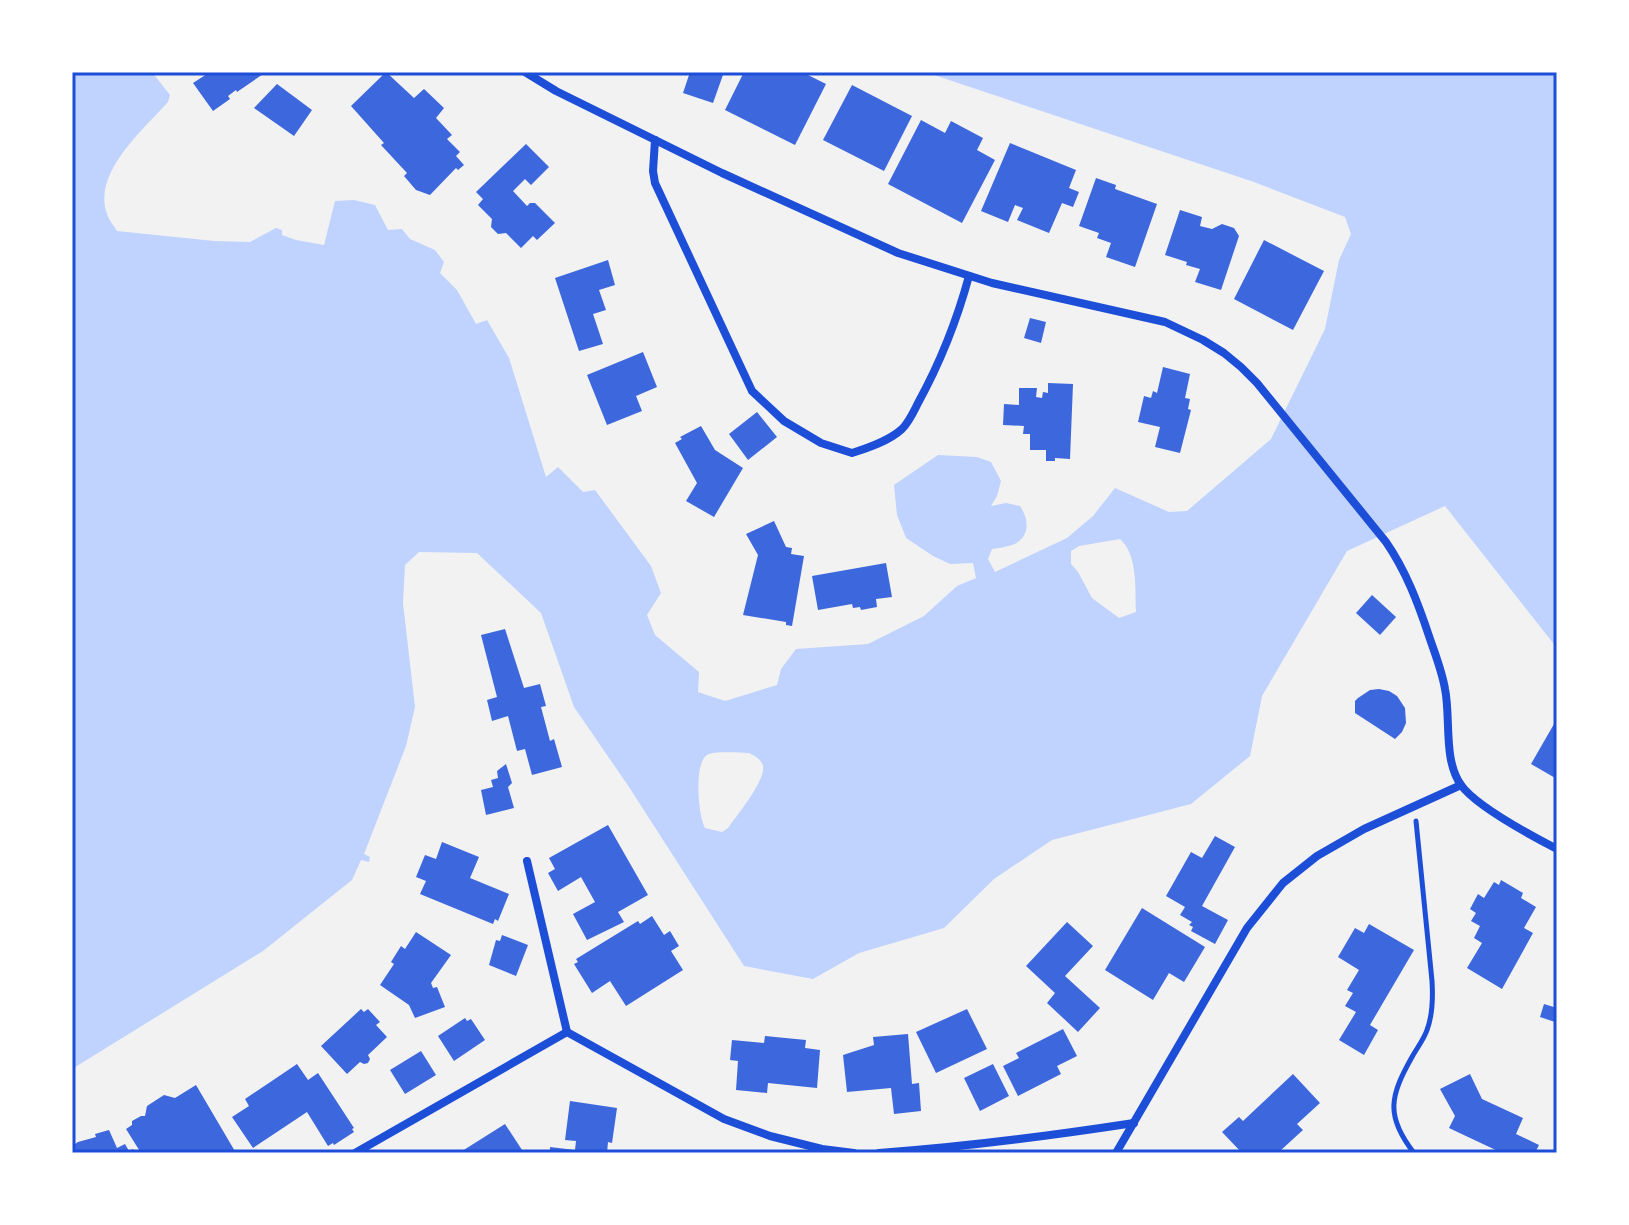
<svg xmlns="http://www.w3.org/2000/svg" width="1629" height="1225" font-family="Barlow,sans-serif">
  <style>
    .water { fill: #bfd3fe; fill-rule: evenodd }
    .building { fill: #3d67dc }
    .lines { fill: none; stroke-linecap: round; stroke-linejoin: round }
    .path { stroke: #1d4ed8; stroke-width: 5 }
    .minor { stroke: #1d4ed8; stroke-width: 8 }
    .neatline { fill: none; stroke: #1d4ed8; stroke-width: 3 }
  </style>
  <rect width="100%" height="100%" fill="#f2f2f2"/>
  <path class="water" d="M72,72H152L170,95L168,102C143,130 92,173 107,214C109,220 114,226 117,231L214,241L250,242L276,228L282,230V235L296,240L324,245L335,201L354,200L375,205L388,230L402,229L410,239L435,250L444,262L440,273L457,290L476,324L487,320L509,358L546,477L558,467L583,492L595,490L651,566L661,593L647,615L655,635L699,672L698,692L725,701L777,685L781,669L796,649L868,644L924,616L957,586L976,578L973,563L950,564L933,556L906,538L897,515L894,485L938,455L977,457L991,462L1001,481L997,496L991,506L1006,503L1020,506C1029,519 1031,538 1012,545C1006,547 999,548 992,549L988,559L995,572L1067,538L1093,516L1115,488L1169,512L1187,511L1271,439L1325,329L1339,260L1351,234L1345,217L1254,182L925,72H1557V648L1445,506L1347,551L1262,696L1250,756L1191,804L1052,840L994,879L944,928L859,953L813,979L744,966L629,787L574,707L541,613L477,553L419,552L405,565L403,603L415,707L406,746L364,854L370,857L369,862L361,860L352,880L263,951L72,1069ZM1120,539C1138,555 1135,589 1136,612L1119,618L1092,598L1078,572L1071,564V551L1079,546ZM749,753C755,756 761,759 763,766C766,780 737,815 728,828L722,832L705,828C698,816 693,759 709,754C719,751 739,753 749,753Z"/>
  <g class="building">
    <polygon points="210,72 213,73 266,72 237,92 236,90 228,96 230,99 213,111 193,83"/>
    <polygon points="386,72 414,98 424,89 444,108 436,118 452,135 447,139 460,152 456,156 464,165 458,170 456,168 430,195 416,190 404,176 407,173 381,145 384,143 351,106"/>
    <polygon points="690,72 724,72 713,103 683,93"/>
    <polygon points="744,72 802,72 826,84 795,145 725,110"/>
    <polygon points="277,84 312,110 294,136 254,108"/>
    <polygon points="852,85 912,116 884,171 823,140"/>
    <polygon points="921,120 945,133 951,121 983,138 977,150 995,160 962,223 888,184"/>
    <polygon points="1010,143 1076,170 1069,188 1079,192 1073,207 1062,203 1049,233 1017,220 1023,208 1015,205 1008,222 981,211"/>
    <polygon points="526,144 549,167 531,185 525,179 513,191 527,206 530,203 535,203 555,223 537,240 533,236 521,248 506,233 498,234 491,227 492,219 478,205 483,199 476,192"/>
    <polygon points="1096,178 1116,185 1115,189 1157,204 1135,267 1106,257 1111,243 1097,238 1099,233 1079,226"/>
    <polygon points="1180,210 1202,217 1200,226 1212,229 1222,224 1234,228 1239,236 1221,290 1195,282 1200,269 1186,265 1187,262 1165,255"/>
    <polygon points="1264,240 1324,271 1293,330 1234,299"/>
    <polygon points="608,260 615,285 599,290 606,310 593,314 603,344 579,351 555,278"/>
    <polygon points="1030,318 1046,322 1041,343 1024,338"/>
    <polygon points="643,352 657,387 636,396 642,411 607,425 587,375"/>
    <polygon points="1163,367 1190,374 1185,398 1190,399 1188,409 1191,410 1180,453 1155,447 1160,427 1138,422 1144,396 1151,398 1153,391 1157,393"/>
    <polygon points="1048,383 1073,384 1070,459 1055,458 1055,461 1046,461 1046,450 1030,450 1030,434 1023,434 1024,426 1003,425 1004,404 1019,405 1019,388 1037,388 1036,397 1042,398 1043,392 1048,393"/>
    <polygon points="757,412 777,437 748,460 729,434"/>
    <polygon points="701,426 715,450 743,468 714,517 686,501 697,483 675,443 682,439 680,437"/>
    <polygon points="774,521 786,547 792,548 791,554 804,556 792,626 786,625 786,622 743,615 758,555 746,534"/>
    <polygon points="886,563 892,597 876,599 877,607 861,610 860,607 853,608 852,604 818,610 812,576"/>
    <polygon points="1372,595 1396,617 1380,635 1356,613"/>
    <polygon points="505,629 524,688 540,684 546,706 541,707 550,741 554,739 562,767 532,775 525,749 517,751 508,716 492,721 487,700 497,697 481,635"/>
    <polygon points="1379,689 1389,691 1397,696 1405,708 1406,723 1402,732 1395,739 1355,713 1355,701 1358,698 1370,690"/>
    <polygon points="1554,724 1557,726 1557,779 1531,764"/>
    <polygon points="506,764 512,783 508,787 514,808 486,815 481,790 493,787 491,780 498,778 497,771"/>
    <polygon points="608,825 648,895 618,912 624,922 587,940 573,914 595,902 581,877 558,891 548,873 555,869 549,858"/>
    <polygon points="1215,836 1235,847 1202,906 1228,920 1215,944 1191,931 1193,927 1189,925 1192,922 1180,915 1185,907 1166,896 1191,852 1202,858"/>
    <polygon points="442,842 479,857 470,878 509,894 498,921 495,919 493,924 420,894 426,881 416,877 425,855 436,859"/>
    <polygon points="1501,880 1523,893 1521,898 1536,907 1524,928 1533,933 1502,989 1467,968 1482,943 1474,938 1480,926 1471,921 1476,913 1470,909 1478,894 1484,898 1494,882 1499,885"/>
    <polygon points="1142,908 1205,947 1184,982 1169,973 1153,1000 1105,970"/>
    <polygon points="652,916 664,935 670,931 679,946 671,951 683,970 626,1006 610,981 592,993 574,964 578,962 576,959 638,921 640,924"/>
    <polygon points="1067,922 1093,946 1065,976 1100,1008 1078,1032 1047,1003 1055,993 1026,966"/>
    <polygon points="1369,924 1414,950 1370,1025 1378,1030 1364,1055 1339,1040 1356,1012 1345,1006 1353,993 1347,990 1359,970 1338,957 1355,928 1364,933"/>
    <polygon points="416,932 451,955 431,983 433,988 437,987 445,1007 415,1018 409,1005 380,985 394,964 391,962 401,946 405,949"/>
    <polygon points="502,935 528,945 516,976 489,965 496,940 500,941"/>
    <polygon points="1544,1004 1557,1008 1555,1022 1540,1017"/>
    <polygon points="361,1009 364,1012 368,1009 380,1022 376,1025 387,1037 368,1055 370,1059 368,1063 364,1064 360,1062 347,1074 321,1046"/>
    <polygon points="967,1009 987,1049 936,1073 916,1032"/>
    <polygon points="465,1018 467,1021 471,1019 485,1040 454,1061 438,1036"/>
    <polygon points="1063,1029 1077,1056 1057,1066 1061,1074 1018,1096 1003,1066 1019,1058 1016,1053"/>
    <polygon points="908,1034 912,1084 919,1083 921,1111 894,1114 891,1088 847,1092 843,1055 874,1045 873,1037"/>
    <polygon points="765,1036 806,1040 805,1048 820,1050 817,1088 768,1083 767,1093 736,1090 738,1061 730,1060 732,1040 764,1043"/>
    <polygon points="421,1051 436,1075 405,1094 390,1070"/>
    <polygon points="297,1064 308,1080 318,1073 354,1128 352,1129 354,1132 334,1145 333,1143 328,1146 307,1112 253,1148 232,1117 249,1106 245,1099"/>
    <polygon points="993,1064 1009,1096 980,1111 964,1078"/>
    <polygon points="1293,1074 1320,1103 1297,1124 1303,1130 1280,1151 1283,1153 1242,1153 1222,1132 1239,1117 1243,1121"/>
    <polygon points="1470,1074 1482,1099 1523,1118 1516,1134 1539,1145 1535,1153 1502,1153 1449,1128 1455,1116 1440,1089"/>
    <polygon points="196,1085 236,1153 141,1153 126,1129 132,1125 132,1121 141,1116 145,1116 147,1106 164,1095 175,1098"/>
    <polygon points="570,1101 617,1108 612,1143 608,1142 607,1153 550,1153 550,1147 575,1150 576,1141 565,1140"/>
    <polygon points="505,1124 524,1153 459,1153"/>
    <polygon points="109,1130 117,1148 125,1144 129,1151 133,1149 136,1153 72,1153 72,1146 78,1142 96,1137 95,1134"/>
  </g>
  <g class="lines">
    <path class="path" d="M1414,1153C1385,1116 1390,1096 1412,1057C1417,1048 1424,1039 1427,1030C1433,1014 1433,997 1432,981L1416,821"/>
    <g class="minor">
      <path d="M525,72L556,91L722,173L898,253L992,283L1165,322L1203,340L1224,353L1241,367L1257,383L1386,542C1406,571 1418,603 1429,636C1435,654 1442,671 1445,689C1451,718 1443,760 1461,785C1476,806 1532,836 1557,849"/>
      <path d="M655,140L653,171L655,183L752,391L784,421L821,443L852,453C868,448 889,441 902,429C909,422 914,411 918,403C940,363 957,320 969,276"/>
      <polyline points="527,861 567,1032"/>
      <polyline points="355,1153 567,1032 724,1119 770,1136 822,1149 854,1153"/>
      <path d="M879,1153C964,1147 1049,1136 1134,1123"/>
      <polyline points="1116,1153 1247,928 1283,883 1317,856 1364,829 1461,785"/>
    </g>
  </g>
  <rect width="1629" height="1225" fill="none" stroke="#ffffff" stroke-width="148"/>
  <rect x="74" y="74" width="1481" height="1077" class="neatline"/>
</svg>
